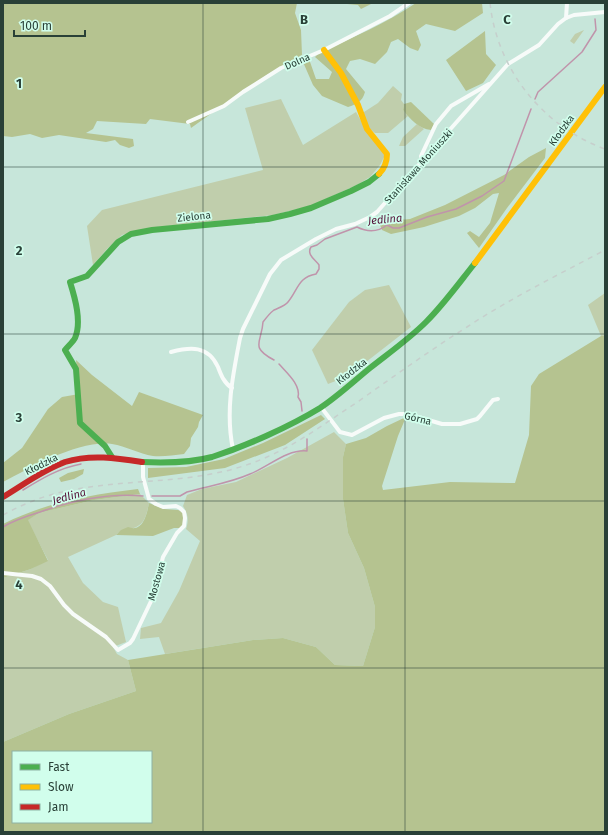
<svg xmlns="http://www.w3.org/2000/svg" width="608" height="835" font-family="'Fira Sans',sans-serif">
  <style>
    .green { fill: #c0ceac }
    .forest { fill: #b5c390; fill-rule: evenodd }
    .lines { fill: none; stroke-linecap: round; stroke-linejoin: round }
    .stream { stroke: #c094ab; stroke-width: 1.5 }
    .street { stroke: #f7fbf9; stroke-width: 4 }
    .fast { stroke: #4caf50; stroke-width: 6 }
    .slow { stroke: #ffc107; stroke-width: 6 }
    .jam { stroke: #c62828; stroke-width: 6 }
    .rail { stroke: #c6cfcc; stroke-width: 1.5; stroke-dasharray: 5 5; stroke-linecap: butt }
    .grid { fill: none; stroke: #294037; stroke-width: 1; stroke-opacity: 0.55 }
    .labels { text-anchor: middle; stroke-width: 3.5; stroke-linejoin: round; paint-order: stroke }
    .street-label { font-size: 10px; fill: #294037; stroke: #d1feec }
    .water-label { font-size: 11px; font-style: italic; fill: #551039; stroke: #d1feec }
    .grid-label { font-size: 13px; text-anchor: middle; font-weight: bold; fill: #294037; stroke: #d1feec; stroke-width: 3.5; stroke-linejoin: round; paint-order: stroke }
  </style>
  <rect width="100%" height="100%" fill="#c7e6da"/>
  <g class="green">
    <polygon points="584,30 574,44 570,41 575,34"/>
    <polygon points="393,86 402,94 401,100 404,104 403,110 408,116 388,133 375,133 368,127 364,120 364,112 378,103"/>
    <polygon points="281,99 303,145 356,112 369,135 385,155 380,165 370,177 357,185 310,206 273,215 148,228 122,235 107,249 93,265 87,226 102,210 263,170 245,108"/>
    <polygon points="417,124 424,129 405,146 399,146 403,137"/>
    <polygon points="389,285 411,327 348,376 328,384 312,350 349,302 365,290"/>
    <polygon points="605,293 605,336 601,336 588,305"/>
    <path d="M334,432L346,444L343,457V499L348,533L364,568L375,607V627L363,666L335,665L316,647L283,638L253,640L165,654L159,637L140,639L141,628L161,623L179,591L200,541L186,529C189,520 188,514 183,506L187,495L202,489L236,482L287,458Z"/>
    <path d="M140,494L149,503C146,516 145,526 130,529C124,530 121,530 116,535L68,557L83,583L103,602L118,607L126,642L113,647L117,654L128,660L136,691L69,714L3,742V578L31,569L48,560L27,520L39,513L94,500Z"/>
  </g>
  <g class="forest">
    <path d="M3,3H297L295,13L301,30L302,55C263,75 227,102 191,128L190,124L150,119L146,124L97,121L93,129L86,133L133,139L134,146L129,148L120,145L115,140L106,142L59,135L42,138L30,134L12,137L3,136Z"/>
    <polygon points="331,3 373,3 361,9 358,5 347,4 333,4"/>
    <path d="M416,3H482L483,13L455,31L426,24L416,31L421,45L418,51L410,48L398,39L391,42L387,52L375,64L360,59L350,61L346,69L365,92C362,102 357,104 348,107L322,96L313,85L303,62L309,59L316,79H329L332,72L315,57L319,53C352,38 386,23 416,3Z"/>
    <polygon points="485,31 486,54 496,65 483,83 466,91 446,60"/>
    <path d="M411,102L434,124L431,130C419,129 410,119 403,110L404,104Z"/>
    <polygon points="546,148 545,158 507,208 479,248 467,233 470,231 479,237 490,223 499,193 493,194 475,208 459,216 424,227 391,234 382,230 379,222 410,219 445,205 504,175 529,157"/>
    <path d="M601,336H605V832H3V742L69,714L136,691L128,660L253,640L283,638L316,647L335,665L363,666L375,627V607L364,568L348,533L343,499V457L346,444L366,438L387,426L406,417L398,436L382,486L383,490L450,482L515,483L529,435L531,386L539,374ZM13,752H151V822H13Z"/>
    <path d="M76,360L92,375L132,406L139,392L203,415L199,422L198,427L191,438L190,446L184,454C174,455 163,457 153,456C139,454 126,446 112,444C79,440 32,467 3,482V463L22,448L48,409L62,397L79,394Z"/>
    <polygon points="321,415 325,419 285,445 225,468 148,478 148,468 186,467 224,459 263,443"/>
    <polygon points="84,469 83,474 74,479 61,482 59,478 68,473"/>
    <path d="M138,489L140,494L94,500L39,513L28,520L48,561L31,569L3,578V524C47,502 89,495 138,489Z"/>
    <path d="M149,503L164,509L178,510L184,512V526L180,528H174L153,536L116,535L121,530L128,527C143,533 147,514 149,503Z"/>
  </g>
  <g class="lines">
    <g class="stream">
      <polyline points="535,99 538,92 582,52 596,30 595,19"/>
      <path d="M274,360C249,347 262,342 263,322C266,318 270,313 274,310C278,308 285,306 288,302C298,290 298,277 316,274L319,269V265C316,260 306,255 311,247L317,245L325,239L357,227C367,232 378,232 387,225L393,228H399L427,217L456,209L482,196L504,181L531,109"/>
      <path d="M279,364C287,373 301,385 298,397L301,402L302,411"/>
      <path d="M23,490C41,479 59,468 81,464"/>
      <path d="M152,496H180L187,492C208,486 230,483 250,474C268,467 287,449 307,451V439"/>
      <path d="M3,527C14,520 27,516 40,512C74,500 107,493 143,496"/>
    </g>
    <g class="street">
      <polyline points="566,18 567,3"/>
      <polyline points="188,122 224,106 243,92 281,68 324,50 390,16 409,3"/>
      <polyline points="422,161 421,156 436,124 451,106 489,84"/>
      <path d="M171,352C190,347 208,345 218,367C221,375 224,383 232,388"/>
      <polyline points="321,407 340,432 352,435 384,418 399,414 408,414 442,424 460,424 477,419 480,416 493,400 498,399"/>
      <path d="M233,449C225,412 233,374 240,338L243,329L270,274L281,260L316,239L336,229L355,224L370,217L377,212L508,64L539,45L558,24L566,18L574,15L605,12"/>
      <polyline points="3,573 32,576 41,579 50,586 64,605 73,614 106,637 118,650 130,643 133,639 153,597 163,557 177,533 184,526 185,518 184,512 180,508 176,506 163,507 156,504 149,499 143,477 143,462"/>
    </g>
    <g class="fast">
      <path d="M112,457L105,446L80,423L76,369L65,350C68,346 73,342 75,338C82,322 75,298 70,282L87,276L118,242L131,234L152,230L268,219L290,214L311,208L351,191L369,182L379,174"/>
      <path d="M142,462C165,463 190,463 212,457C246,446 289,427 320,408C337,397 354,381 370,368C389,353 409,339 426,322C444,304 459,283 475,263"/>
    </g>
    <g class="slow">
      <path d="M324,50L341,73L358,105L367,129L387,154C387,162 385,168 379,174"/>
      <polyline points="475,263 605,87"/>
    </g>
    <path class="jam" d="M3,497C23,485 43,470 65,462C90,454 117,458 142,462"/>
    <g class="rail">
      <path d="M490,3C497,69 542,126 605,149"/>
      <path d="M3,515C25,503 48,494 72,490C139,477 202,486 267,457C299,443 327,422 356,403C393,377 429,351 467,327C511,298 558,275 605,250"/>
    </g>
  </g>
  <path class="grid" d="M203,3V832M405,3V832M3,167H605M3,334H605M3,501H605M3,668H605"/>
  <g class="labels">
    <g class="street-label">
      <text transform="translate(297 61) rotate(-24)" y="4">Dolna</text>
      <text transform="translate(561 130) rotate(-54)" y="4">Kłodzka</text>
      <text transform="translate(418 166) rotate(-48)" y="4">Stanisława Moniuszki</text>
      <text transform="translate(194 216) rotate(-6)" y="4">Zielona</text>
      <text transform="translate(351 371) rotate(-38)" y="4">Kłodzka</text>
      <text transform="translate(418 418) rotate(13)" y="4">Górna</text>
      <text transform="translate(41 464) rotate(-27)" y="4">Kłodzka</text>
      <text transform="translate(156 581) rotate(-74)" y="4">Mostowa</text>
    </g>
    <g class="water-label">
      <text transform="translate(385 219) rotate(-5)" y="4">Jedlina</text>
      <text transform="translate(69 496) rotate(-15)" y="4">Jedlina</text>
    </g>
  </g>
  <g class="grid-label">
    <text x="304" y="24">B</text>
    <text x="507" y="24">C</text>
    <text x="19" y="88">1</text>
    <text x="19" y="255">2</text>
    <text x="19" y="422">3</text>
    <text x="19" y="589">4</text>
  </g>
  <rect width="608" height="835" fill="none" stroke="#294037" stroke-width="8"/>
  <rect x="12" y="751" width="140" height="72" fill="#d1feec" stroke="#8eb2a4"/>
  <rect x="20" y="764" width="20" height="6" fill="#4caf50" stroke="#8eb2a4"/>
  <text x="48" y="771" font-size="12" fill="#294037">Fast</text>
  <rect x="20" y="784" width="20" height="6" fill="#ffc107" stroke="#8eb2a4"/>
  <text x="48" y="791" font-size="12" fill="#294037">Slow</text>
  <rect x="20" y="804" width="20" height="6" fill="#c62828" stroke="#8eb2a4"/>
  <text x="48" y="811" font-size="12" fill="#294037">Jam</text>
  <path d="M14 30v6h71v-6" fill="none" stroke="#294037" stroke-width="2"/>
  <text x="20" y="30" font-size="12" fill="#294037" stroke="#d1feec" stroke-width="3" paint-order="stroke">100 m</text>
</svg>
